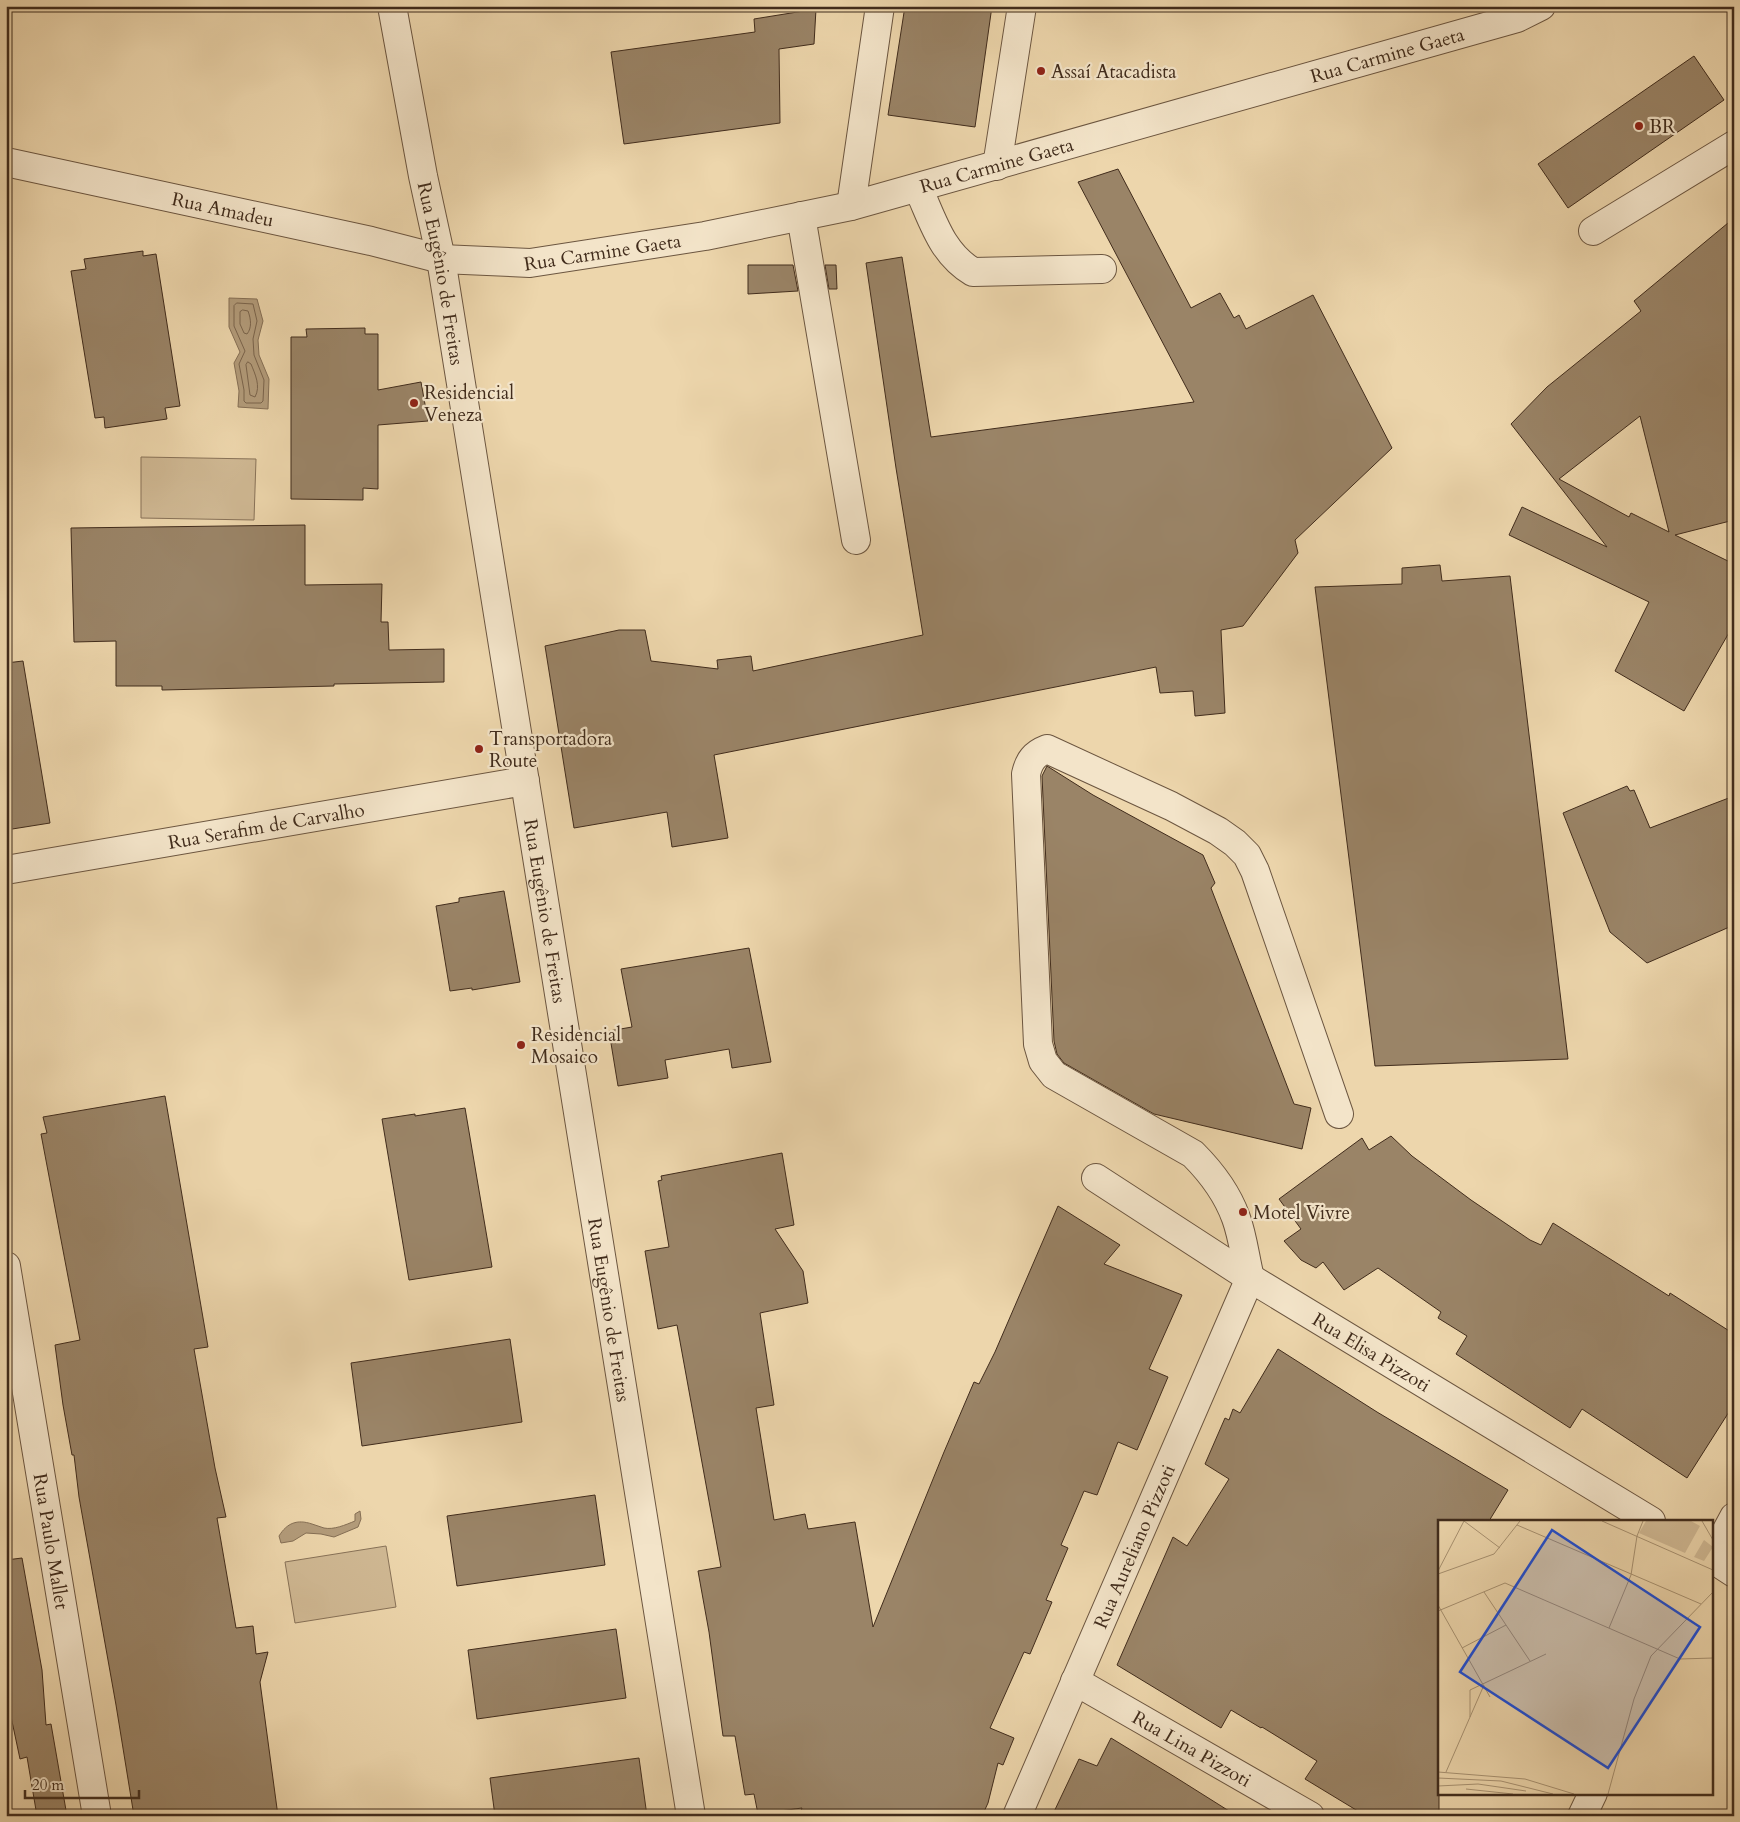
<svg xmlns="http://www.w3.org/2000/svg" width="1740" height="1822" font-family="Cardo,serif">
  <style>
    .green { fill: #d0b994; stroke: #887258 }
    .water { fill: #b39c7b; stroke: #856f55 }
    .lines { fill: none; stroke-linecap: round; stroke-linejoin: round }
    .shore { stroke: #7a644c; stroke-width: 1 }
    .building { fill: #9a8467; stroke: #412c1c; fill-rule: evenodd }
    .minor-casing { stroke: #6c5640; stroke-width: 30 }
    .minor { stroke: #f3e4c9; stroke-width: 28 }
    .poi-dot { fill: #8f2418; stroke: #f3e4c9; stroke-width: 2 }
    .labels { text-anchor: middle; stroke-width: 4.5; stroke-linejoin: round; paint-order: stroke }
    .street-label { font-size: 19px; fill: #412c1c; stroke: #f3e4c9 }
    .poi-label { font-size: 19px; fill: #412c1c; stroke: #f3e4c9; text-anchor: start }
    .inset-road { fill: none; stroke: #a89272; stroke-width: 1 }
    .view { fill: #1d4ed8; fill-opacity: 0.15; stroke: #1d4ed8; stroke-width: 2.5 }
    .inset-edge { fill: none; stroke: #412c1c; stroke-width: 2.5 }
  </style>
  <rect width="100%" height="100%" fill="#edd6ac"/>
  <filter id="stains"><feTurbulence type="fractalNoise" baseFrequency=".004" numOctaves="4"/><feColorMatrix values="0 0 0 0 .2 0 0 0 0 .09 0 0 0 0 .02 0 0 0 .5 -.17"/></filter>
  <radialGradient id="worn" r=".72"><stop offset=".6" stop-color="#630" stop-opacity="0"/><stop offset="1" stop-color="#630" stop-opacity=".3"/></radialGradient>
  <g class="green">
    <polygon points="141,457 256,459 254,520 141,518"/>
    <polygon points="386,1546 396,1607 295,1623 285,1562"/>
  </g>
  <g class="water">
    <polygon points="229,298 257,299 263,321 258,340 259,355 269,379 268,409 238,407 239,391 234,363 240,352 229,327"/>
    <path d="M360,1511L361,1519L358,1527L334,1537L321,1534L306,1533L293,1541L281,1543L279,1536C287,1523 297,1519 312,1524C316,1525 320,1527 324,1528C334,1530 345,1525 355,1521V1514Z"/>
  </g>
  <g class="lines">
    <g class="shore">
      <polygon points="237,303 253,304 257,321 253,339 254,355 264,380 263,401 261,403 246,403 244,401 244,390 239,364 245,351 234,326 234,306"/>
      <path d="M243,310L248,311C251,319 252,328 247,334L244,333L240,324V312Z"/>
      <path d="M248,362L251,364C255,374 261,386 255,397L250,395L246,365Z"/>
    </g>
  </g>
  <g class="building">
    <polygon points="905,6 992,6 975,127 888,115"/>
    <polygon points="816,9 814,44 779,49 780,123 624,144 611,52 755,32 754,19"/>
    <polygon points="1694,56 1724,100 1568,208 1538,164"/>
    <polygon points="1118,169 1191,308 1220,293 1234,318 1239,315 1246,329 1313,295 1392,448 1295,540 1298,553 1243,626 1221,630 1225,713 1195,716 1193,691 1160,693 1156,667 714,755 728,838 672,847 667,812 574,828 545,646 619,630 645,630 651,661 718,669 717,660 751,656 753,671 923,635 896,468 866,263 902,257 931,437 1194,402 1078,182"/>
    <path d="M1734,218V520L1675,535L1734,564V624L1684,711L1615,671L1649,602L1509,535L1522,507L1607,547L1511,424L1547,387L1641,311L1634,301ZM1640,416L1669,532L1631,513L1629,517L1559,479Z"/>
    <polygon points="143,251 143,256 156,254 180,406 165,408 167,419 105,428 104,417 95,418 71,271 86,269 84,259"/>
    <polygon points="748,265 793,265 798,291 748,294"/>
    <polygon points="825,265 836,265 837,289 829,289"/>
    <polygon points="365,328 365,334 378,334 378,390 421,382 428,421 378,425 378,489 363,488 363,500 291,499 291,337 307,337 306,329"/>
    <polygon points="305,525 305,585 382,584 381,622 388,622 389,650 444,649 444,682 334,684 334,686 162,690 162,686 116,686 116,641 74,642 71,528"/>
    <polygon points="1440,565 1442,581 1510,576 1568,1059 1375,1066 1315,587 1402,584 1402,568"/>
    <polygon points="23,661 50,823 6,830 6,663"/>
    <polygon points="1047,766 1093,795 1203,855 1215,883 1211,888 1294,1104 1311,1108 1302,1149 1154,1114 1064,1063 1057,1054 1054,1041 1042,776"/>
    <polygon points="1627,786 1630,791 1634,790 1650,828 1734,796 1734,925 1647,963 1610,932 1563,813"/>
    <polygon points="504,891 520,982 472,990 472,988 450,991 436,906 459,902 459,898"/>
    <polygon points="749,948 771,1062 732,1068 729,1049 665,1060 668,1078 618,1086 609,1031 632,1027 621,969"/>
    <polygon points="165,1096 208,1347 194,1349 215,1468 226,1517 217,1518 236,1628 253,1626 256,1654 268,1652 260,1682 278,1816 134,1816 116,1705 79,1497 74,1455 72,1455 63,1405 55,1345 80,1340 41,1134 47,1133 43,1117"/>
    <polygon points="465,1108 492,1267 409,1280 382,1119 415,1114 415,1116"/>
    <polygon points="1391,1136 1412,1156 1471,1200 1530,1240 1541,1245 1553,1223 1669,1296 1670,1293 1734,1334 1734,1404 1687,1478 1582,1409 1570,1428 1456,1354 1467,1336 1438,1318 1441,1312 1378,1268 1344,1290 1323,1262 1316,1268 1301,1260 1284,1241 1301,1229 1279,1199 1362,1138 1369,1150"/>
    <polygon points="782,1153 794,1225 775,1229 803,1271 808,1303 760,1313 774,1405 756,1408 774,1520 805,1514 808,1529 855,1522 873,1627 944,1452 974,1382 979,1384 995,1352 1058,1206 1120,1245 1104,1264 1182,1295 1149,1369 1168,1377 1137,1450 1118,1442 1097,1495 1084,1491 1061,1545 1068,1548 1046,1600 1052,1602 1030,1654 1024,1652 990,1728 1014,1738 1003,1765 998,1763 988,1803 982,1816 799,1816 802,1808 758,1814 754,1794 745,1795 735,1736 723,1736 709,1632 698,1571 721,1567 677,1325 658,1329 645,1251 669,1247 658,1181 662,1180 661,1176"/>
    <polygon points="510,1339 522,1422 362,1446 351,1363"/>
    <polygon points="1278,1349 1377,1412 1508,1490 1489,1521 1439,1521 1439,1816 1366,1816 1305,1779 1317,1761 1262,1727 1261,1728 1231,1710 1221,1728 1117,1665 1173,1537 1187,1546 1229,1479 1205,1464 1225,1418 1229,1420 1233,1409 1240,1413"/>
    <polygon points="595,1495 605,1565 457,1586 447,1516"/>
    <polygon points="22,1558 42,1670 46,1725 51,1724 67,1816 37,1816 27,1757 20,1759 6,1693 6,1560"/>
    <polygon points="616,1629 626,1698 477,1719 468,1650"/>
    <polygon points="1111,1738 1175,1777 1237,1816 1052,1816 1079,1759 1097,1766"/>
    <polygon points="639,1758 647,1816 495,1816 490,1778"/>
  </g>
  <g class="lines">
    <g class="minor-casing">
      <g id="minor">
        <path id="s1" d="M392,6L423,176L441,259L691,1816"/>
        <path id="s2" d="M6,162L371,241L441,259L530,263L705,236L851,206L1517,18L1541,6"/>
        <polyline points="997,166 1022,6"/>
        <path d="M918,188C933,220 941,253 973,272L1102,269"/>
        <polyline points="851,206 880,6"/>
        <polyline points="801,216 856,540"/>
        <polyline points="1593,231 1734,145"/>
        <path id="s3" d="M6,870L525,781"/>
        <path id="s4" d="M1096,1178L1250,1278L1651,1521"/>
        <path id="s5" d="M6,1266L97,1816"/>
        <path d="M1250,1278C1245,1258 1243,1237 1236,1218C1227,1193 1212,1173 1193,1154L1054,1075L1043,1061L1038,1044L1026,774C1029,761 1034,754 1047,749L1171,806L1218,831L1235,843L1247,855L1255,871L1339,1114"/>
        <polyline points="1711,1558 1734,1573"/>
        <polyline points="1711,1560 1734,1517"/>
        <path id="s6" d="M1075,1681L1310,1816"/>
        <path id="s7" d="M1017,1816L1250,1278"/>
        <polyline points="1582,1816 1593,1793"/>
      </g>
    </g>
    <use href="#minor" class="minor"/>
  </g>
  <g class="poi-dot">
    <circle cx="1041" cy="71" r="5"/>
    <circle cx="1639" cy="126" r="5"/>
    <circle cx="414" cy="403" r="5"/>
    <circle cx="479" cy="749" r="5"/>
    <circle cx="521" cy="1045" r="5"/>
    <circle cx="1243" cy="1212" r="5"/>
  </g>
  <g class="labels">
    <g class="street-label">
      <text dy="7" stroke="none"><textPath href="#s2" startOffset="1418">Rua Carmine Gaeta</textPath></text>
      <text dy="7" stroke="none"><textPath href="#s2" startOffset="1012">Rua Carmine Gaeta</textPath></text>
      <text dy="7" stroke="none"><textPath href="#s2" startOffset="222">Rua Amadeu</textPath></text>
      <text dy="7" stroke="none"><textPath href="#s2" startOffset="608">Rua Carmine Gaeta</textPath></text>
      <text dy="7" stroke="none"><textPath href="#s1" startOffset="272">Rua Eugênio de Freitas</textPath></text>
      <text dy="7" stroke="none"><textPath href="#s3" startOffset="264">Rua Serafim de Carvalho</textPath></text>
      <text dy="7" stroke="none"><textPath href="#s1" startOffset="918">Rua Eugênio de Freitas</textPath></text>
      <text dy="7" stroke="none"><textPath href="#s1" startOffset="1322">Rua Eugênio de Freitas</textPath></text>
      <text dy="7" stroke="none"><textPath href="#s4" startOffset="326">Rua Elisa Pizzoti</textPath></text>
      <text dy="7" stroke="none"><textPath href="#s5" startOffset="279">Rua Paulo Mallet</textPath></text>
      <text dy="7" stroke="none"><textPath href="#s7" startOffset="294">Rua Aureliano Pizzoti</textPath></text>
      <text dy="7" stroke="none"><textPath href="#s6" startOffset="135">Rua Lina Pizzoti</textPath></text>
    </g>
    <g class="poi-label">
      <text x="1051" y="78">Assaí Atacadista</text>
      <text x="1649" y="133">BR</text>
      <text x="424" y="399">Residencial<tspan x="424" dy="22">Veneza</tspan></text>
      <text x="489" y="745">Transportadora<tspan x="489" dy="22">Route</tspan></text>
      <text x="531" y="1041">Residencial<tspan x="531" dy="22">Mosaico</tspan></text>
      <text x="1253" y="1219">Motel Vivre</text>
    </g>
  </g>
  <g transform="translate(1438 1520)">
    <rect width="275" height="275" fill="#edd6ac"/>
    <path d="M208,1H253L262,6L247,33L201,13ZM266,20L275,27L266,41L256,37Z" fill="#d0b994"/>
    <path class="inset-road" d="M164,1L275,50M264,1L275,20M79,5L263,84M0,51L26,1L62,28M0,54L56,34L82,1M46,72L92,141M0,85L52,177M0,91L67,63L242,139L275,138M171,108L193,55L199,16L205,1M24,128L68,105M32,197V170L108,134M0,252L87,259L136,274M8,252L46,165M0,258L63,261L115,274M0,266L40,264L88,271M28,269L75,274M170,274L196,179L213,136L275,72"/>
    <path class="view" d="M114,10L262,107L170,248L22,152Z"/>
    <rect width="275" height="275" class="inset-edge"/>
  </g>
  <rect width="1740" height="1822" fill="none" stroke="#edd6ac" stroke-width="25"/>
  <rect x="8" y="8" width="1725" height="1807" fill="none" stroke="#412c1c" stroke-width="2.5"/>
  <rect x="12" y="12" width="1715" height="1797" fill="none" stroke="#412c1c"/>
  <path d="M25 1790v8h114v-8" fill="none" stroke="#412c1c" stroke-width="2.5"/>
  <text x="32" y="1790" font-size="15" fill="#412c1c" stroke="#f3e4c9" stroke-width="4" paint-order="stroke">20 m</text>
  <rect width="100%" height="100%" filter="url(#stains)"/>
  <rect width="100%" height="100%" fill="url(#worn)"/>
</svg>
